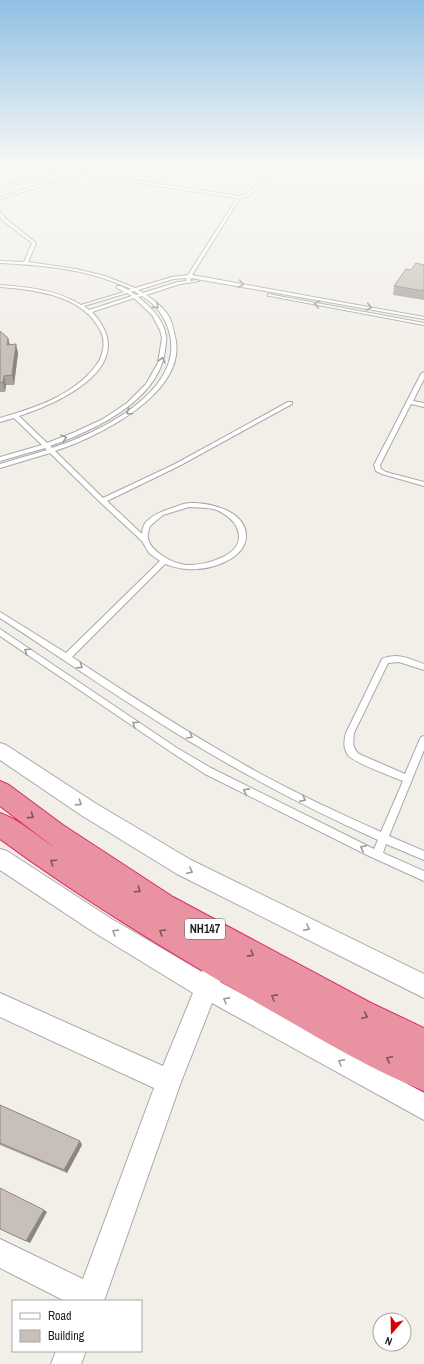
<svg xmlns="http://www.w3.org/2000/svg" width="424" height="1364" font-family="'Archivo Narrow',sans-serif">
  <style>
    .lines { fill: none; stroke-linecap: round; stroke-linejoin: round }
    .lane-casing { stroke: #a9a9a9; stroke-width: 2 }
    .street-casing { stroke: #a9a9a9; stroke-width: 2 }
    .highway-casing { stroke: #dc2a67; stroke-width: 2 }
    .lane { fill: #fff; fill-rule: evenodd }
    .street { fill: #fff; fill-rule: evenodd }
    .highway { fill: #e892a2; fill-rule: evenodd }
    .wall { fill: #aba49e }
    .shaded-wall { fill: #8b8681 }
    .building { fill: #c7bfb8; stroke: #8b8681 }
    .oneway { stroke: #9c9c9c }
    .oneway2 { stroke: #7b545c }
    .labels { text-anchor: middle; stroke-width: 4; stroke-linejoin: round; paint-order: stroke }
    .shield { fill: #fff; stroke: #646464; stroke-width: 1 }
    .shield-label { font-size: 12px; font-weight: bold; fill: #222 }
  </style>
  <rect width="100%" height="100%" fill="#f2efe9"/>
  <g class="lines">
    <g class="lane-casing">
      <g id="lane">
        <polygon points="68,166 74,166 0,190 0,188"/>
        <polygon points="379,166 390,166 424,171 424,173"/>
        <path d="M81,172L239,196L245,195L263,180H265V182L247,197L240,198L192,275L424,317V319L191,278L190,281L197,280L199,281L180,284L146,295C154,300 165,309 170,318C172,323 173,328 174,333C193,391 98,437 55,451L103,498L175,464L288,402H292V404L179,466L107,501L142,534C142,531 143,527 144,525C149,516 163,511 172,508C178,506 184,503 190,503C209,502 248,511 246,538C243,562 205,571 186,569C179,569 172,566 165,564L72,657C134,698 196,738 261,774C300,795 341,814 381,832L403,781C391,776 354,763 348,755C343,748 344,741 346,733L382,659C397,652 410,659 424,664V670L399,662L388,663L354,733C353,742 352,748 359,754L405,774L420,739L421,737L424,736V750L389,836L424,851V860L386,844L383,853L424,871V881L367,855L205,774L171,752L0,636V629L177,748L211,768L374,849L378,840C318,813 260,783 204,750C134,709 68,662 0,618V612L66,653L160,561L149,553L142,541L100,502L50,453L0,468V464L47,450L45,448L0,461V457L42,445L14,418L0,422V418C35,408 75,395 97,364C103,356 106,341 101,332C84,295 36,290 0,287V285C27,287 58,290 81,305L124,292L117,288V286H121L128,290L131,289C126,286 119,284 114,282C78,268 38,265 0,263V261L24,262L32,243L2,220L0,216V211L5,218L36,243L28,262L76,269L105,276L135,288L172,277L188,275L237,198L81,174L0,199V197ZM186,278L187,281L178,282L143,293L138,290L173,279ZM134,291L139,294L136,295L131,292ZM127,293L132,296L89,310L84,306ZM142,296C156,305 164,315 169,331C187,391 96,434 52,448L50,446C92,431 158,402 165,351C165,347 167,341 166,336C164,320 151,307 138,297ZM134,298L152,315L160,330L162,338L158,363L146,384L127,403L103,419L75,432L47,443L19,416C62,402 142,365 92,312ZM189,507C198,508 208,507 217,510C225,514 234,520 237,528C249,555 205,566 186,565C179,564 170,561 163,556C157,552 149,546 148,538C147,535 149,529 150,526L163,515Z"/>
        <polygon points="268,294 424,323 424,325 270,296 268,296"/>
        <polygon points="424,372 424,379 413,401 424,403 424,407 411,404 380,465 381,469 386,472 424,482 424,486 382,474 376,471 374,465 421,374"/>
      </g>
    </g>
    <g class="street-casing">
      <g id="street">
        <polygon points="0,743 6,745 95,803 191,860 424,974 424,998 177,874 81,815 0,760"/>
        <polygon points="0,849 7,851 110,918 202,972 208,956 216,953 224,956 227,964 220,982 424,1093 424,1120 212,1003 181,1082 104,1301 65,1301 0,1268 0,1239 83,1279 154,1088 0,1017 0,993 163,1066 193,993 95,933 0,870"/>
        <polygon points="56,1351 86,1351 81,1364 51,1364"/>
      </g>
    </g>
    <g class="highway-casing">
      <path id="highway" d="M0,781L9,785L63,825L173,897L371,1003L424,1028V1091C367,1068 314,1035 261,1005C171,953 83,900 0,839V813C20,820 37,836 55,848L0,806Z"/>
    </g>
    <use href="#lane" class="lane"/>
    <use href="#street" class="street"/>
    <use href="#highway" class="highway"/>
  </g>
  <g class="wall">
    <polygon points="424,265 424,300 393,295 394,286 411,270"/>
    <polygon points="0,331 8,338 10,344 16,344 18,353 14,385 6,385 5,392 0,392"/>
    <polygon points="0,1105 80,1141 82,1145 67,1173 0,1145"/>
  </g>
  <g class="shaded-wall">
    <polygon points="8,338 10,347 7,345"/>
    <polygon points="16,344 18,353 14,385 12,375"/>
    <polygon points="4,376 6,385 5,392 3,382"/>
    <polygon points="80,1141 82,1145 67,1173 64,1170"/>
    <polygon points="44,1210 47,1212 30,1243 26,1241"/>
  </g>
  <g class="building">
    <polygon points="416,263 424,265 424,291 394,286 406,269 411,270"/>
    <polygon points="0,331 8,338 7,345 16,344 12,375 4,376 3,382 0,383"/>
    <polygon points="0,1105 80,1141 64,1170 0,1143"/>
    <polygon points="0,1188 44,1210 26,1241 0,1229"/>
  </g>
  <defs><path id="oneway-chevron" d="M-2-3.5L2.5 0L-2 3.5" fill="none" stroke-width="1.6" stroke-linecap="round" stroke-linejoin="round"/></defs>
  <g class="oneway">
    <use href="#oneway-chevron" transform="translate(241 284) rotate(10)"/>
    <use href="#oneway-chevron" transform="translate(317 304) rotate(-169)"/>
    <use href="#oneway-chevron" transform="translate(156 306) rotate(43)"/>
    <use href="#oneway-chevron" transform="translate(369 307) rotate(11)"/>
    <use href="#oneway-chevron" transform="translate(162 360) rotate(-75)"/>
    <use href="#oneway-chevron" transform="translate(129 412) rotate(145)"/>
    <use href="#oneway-chevron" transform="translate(64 438) rotate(-19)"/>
    <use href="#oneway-chevron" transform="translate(27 651) rotate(-146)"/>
    <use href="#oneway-chevron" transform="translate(80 666) rotate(34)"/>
    <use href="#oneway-chevron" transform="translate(135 724) rotate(-146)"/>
    <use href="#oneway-chevron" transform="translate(190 736) rotate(31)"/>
    <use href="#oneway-chevron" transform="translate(246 791) rotate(-152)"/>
    <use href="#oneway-chevron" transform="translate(303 799) rotate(27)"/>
    <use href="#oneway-chevron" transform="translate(79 803) rotate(33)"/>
    <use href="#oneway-chevron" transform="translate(363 848) rotate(-154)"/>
    <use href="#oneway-chevron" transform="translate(190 871) rotate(26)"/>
    <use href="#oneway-chevron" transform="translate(307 928) rotate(26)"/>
    <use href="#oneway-chevron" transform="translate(115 932) rotate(-148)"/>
    <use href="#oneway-chevron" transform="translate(226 1000) rotate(-151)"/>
    <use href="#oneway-chevron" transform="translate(341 1062) rotate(-151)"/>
  </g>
  <g class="oneway2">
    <use href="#oneway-chevron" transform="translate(31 816) rotate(37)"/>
    <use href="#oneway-chevron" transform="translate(53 862) rotate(-146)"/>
    <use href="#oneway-chevron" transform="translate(138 890) rotate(34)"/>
    <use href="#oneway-chevron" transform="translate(162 932) rotate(-149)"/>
    <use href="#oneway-chevron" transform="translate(251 954) rotate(29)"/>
    <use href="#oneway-chevron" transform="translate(274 997) rotate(-151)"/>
    <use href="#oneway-chevron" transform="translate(365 1016) rotate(25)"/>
    <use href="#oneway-chevron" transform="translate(389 1059) rotate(-155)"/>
  </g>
  <linearGradient id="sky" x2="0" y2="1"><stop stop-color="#8fc0e4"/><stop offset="0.46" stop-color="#f9f8f5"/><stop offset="1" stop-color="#f9f8f5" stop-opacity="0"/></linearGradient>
  <rect width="424" height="357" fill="url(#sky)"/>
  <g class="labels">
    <rect class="shield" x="185" y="919" width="40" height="20" rx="3"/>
    <g class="shield-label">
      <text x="205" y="933">NH147</text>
    </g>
  </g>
  <rect x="12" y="1300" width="130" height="52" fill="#ffffff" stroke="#a7a7a7"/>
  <rect x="20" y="1313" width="20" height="6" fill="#ffffff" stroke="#a7a7a7"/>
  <text x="48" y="1320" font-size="12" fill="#222222">Road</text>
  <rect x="20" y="1330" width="20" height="12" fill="#c7bfb8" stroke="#a7a7a7"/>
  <text x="48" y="1340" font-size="12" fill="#222222">Building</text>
  <g transform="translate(392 1332) rotate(200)"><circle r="19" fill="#ffffff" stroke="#a7a7a7"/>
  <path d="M0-3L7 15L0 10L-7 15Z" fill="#d40000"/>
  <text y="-6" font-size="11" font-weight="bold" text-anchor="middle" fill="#222222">N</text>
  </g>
</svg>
